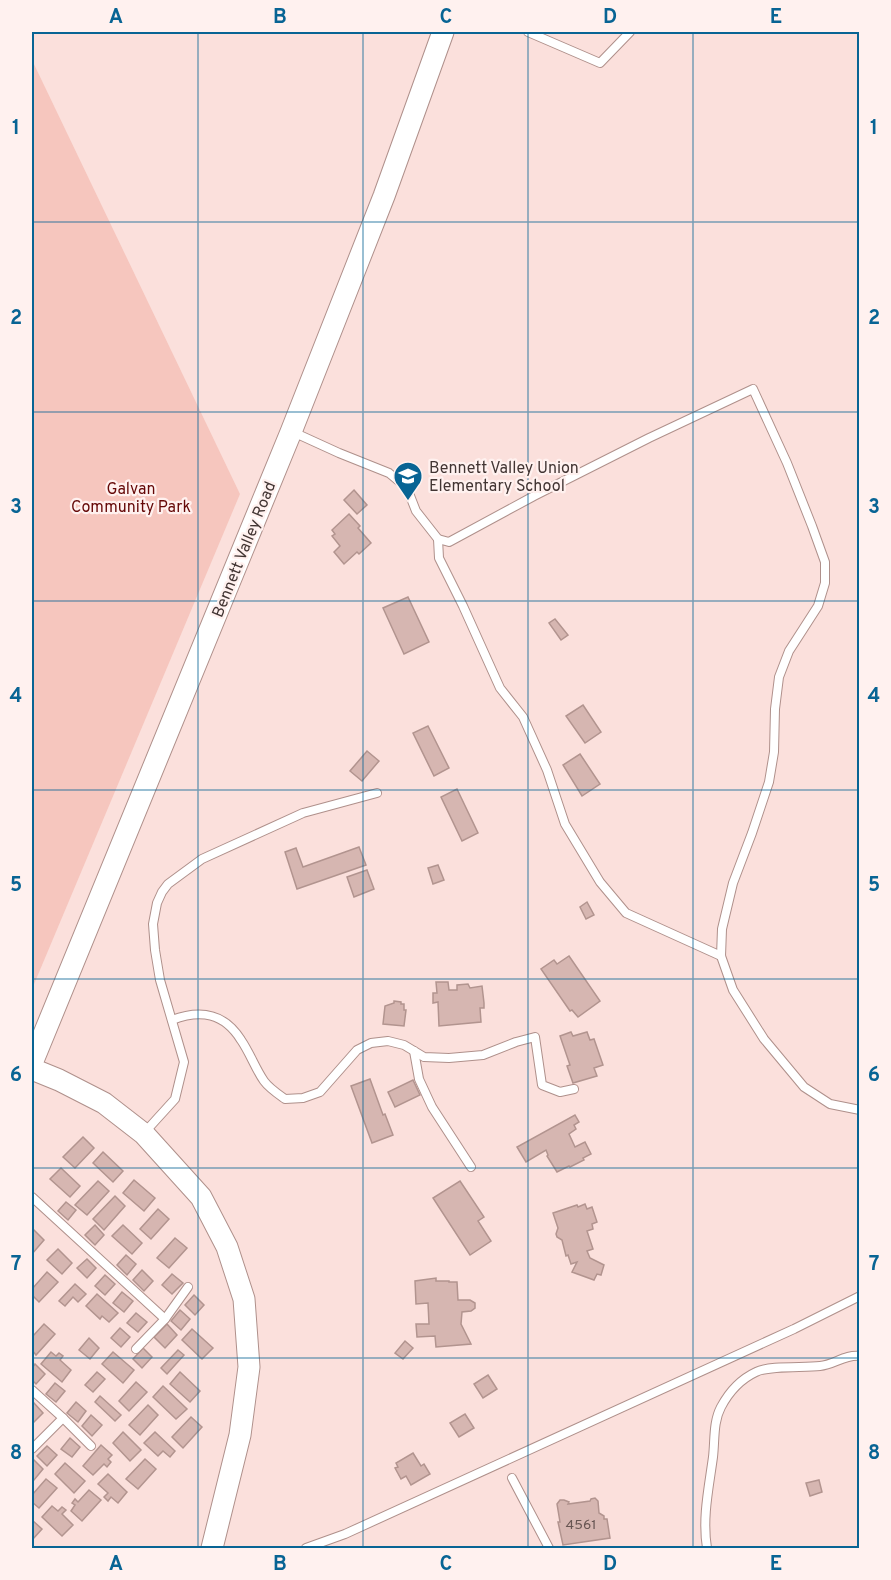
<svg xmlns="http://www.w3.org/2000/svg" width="891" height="1580" font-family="Overpass,sans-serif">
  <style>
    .green { fill: #f6c6be }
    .building { fill: #d6b6b1; stroke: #b2948f; stroke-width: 1.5 }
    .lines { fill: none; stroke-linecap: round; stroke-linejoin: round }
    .lane-casing { stroke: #af908b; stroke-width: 10 }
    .secondary-casing { stroke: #af908b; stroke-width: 23 }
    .lane { stroke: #fff; stroke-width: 8 }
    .secondary { stroke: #fff; stroke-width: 21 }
    .grid { fill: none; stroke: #086494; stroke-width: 1.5; stroke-opacity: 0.55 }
    .labels { text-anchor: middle; stroke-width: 4.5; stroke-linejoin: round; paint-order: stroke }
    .number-label { font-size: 14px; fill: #675552 }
    .poi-label { font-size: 16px; fill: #423533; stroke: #fff1ef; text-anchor: start }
    .park-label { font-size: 16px; fill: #650807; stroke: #fff1ef }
    .street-label { font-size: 16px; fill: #423533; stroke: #fff1ef }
    .neatline { fill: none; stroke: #086494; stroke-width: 2 }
    .grid-label { font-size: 20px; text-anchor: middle; font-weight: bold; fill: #086494 }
  </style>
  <rect width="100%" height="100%" fill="#fbe0dc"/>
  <polygon class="green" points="32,60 240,494 32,989"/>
  <g class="building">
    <polygon points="354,490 367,505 357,514 344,500"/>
    <polygon points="349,514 360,526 358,528 371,543 359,554 357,552 344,564 334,552 340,546 332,536 335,534 332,530"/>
    <polygon points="408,597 429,642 404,654 383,608"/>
    <polygon points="555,619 568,635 561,640 549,623"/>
    <polygon points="583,705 601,732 585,743 566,716"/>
    <polygon points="428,726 449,768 434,776 413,733"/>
    <polygon points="367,751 379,761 362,781 350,771"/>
    <polygon points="580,754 600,784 582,796 563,765"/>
    <polygon points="457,789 478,833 462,841 441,797"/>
    <polygon points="359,847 366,865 297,889 285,852 296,848 303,867"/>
    <polygon points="438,865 444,880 433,884 428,868"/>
    <polygon points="367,870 374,889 354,897 347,877"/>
    <polygon points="587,902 594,915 586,919 580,907"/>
    <polygon points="569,956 600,1001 578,1017 572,1010 570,1011 541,969 554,960 557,964"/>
    <polygon points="436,982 448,982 449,990 457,990 457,985 468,984 470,988 482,986 484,1003 484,1008 480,1008 481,1022 439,1026 438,1002 433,1003 433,993 437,993"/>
    <polygon points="394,1001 401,1002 401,1004 404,1004 404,1010 406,1010 404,1026 383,1024 385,1006 394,1003"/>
    <polygon points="571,1032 573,1036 587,1032 590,1040 594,1039 603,1065 594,1068 597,1076 573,1083 567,1066 570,1065 560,1036"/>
    <polygon points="370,1079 383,1115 385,1114 393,1135 372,1143 351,1086"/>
    <polygon points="413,1080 420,1095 395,1107 388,1092"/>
    <polygon points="575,1115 579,1122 574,1125 576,1129 569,1134 575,1147 585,1142 591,1154 583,1158 584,1160 570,1167 569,1166 557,1172 547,1156 548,1155 546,1150 526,1162 517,1147"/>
    <polygon points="83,1137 94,1148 75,1168 63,1157"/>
    <polygon points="103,1152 123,1171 113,1182 93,1163"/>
    <polygon points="61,1168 80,1186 70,1197 50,1179"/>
    <polygon points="134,1180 155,1198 144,1211 123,1193"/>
    <polygon points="98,1181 109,1191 87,1215 75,1205"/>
    <polygon points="460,1181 484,1217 478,1221 491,1241 470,1255 433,1198"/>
    <polygon points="115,1196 125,1206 104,1230 93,1219"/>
    <polygon points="66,1202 76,1210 68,1220 58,1211"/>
    <polygon points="585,1204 587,1209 592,1207 597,1222 592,1224 593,1229 587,1231 593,1249 587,1251 590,1258 604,1265 601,1275 597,1274 594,1280 572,1272 577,1262 571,1264 568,1255 566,1256 562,1240 557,1237 556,1234 558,1228 553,1213 577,1205 578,1207"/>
    <polygon points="158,1209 169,1219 151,1239 140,1229"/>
    <polygon points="95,1225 104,1235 95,1245 85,1235"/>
    <polygon points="123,1225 142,1243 132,1254 112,1236"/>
    <polygon points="33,1229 44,1240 32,1254 32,1231"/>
    <polygon points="175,1238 187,1248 169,1268 157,1258"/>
    <polygon points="58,1249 72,1263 62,1274 47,1260"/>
    <polygon points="126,1255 136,1264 127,1275 117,1265"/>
    <polygon points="87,1259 96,1268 87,1278 77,1268"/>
    <polygon points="142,1270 153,1281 144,1291 133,1280"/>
    <polygon points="47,1272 58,1282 39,1302 32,1295 32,1289"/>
    <polygon points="172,1274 183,1283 172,1294 162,1285"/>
    <polygon points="105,1275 115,1284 105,1295 95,1286"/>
    <polygon points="436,1278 436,1281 449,1281 449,1282 457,1282 458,1300 470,1300 475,1303 475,1308 471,1311 462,1312 461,1324 471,1344 436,1347 435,1336 417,1337 416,1324 429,1324 428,1303 416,1304 415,1281"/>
    <polygon points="75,1284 86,1294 78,1302 73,1297 65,1306 59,1301"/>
    <polygon points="122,1292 133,1301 124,1312 113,1303"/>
    <polygon points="97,1294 118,1313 109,1322 102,1316 100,1319 86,1306"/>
    <polygon points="194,1295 204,1305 195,1315 185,1305"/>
    <polygon points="180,1310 190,1319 181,1330 171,1321"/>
    <polygon points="136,1313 147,1322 138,1332 127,1323"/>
    <polygon points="44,1324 55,1334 36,1355 32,1350 32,1337"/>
    <polygon points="167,1324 177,1335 165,1348 154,1337"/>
    <polygon points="120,1328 130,1337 121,1347 111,1338"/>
    <polygon points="192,1329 213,1348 202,1359 182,1340"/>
    <polygon points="89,1338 99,1348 90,1359 79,1350"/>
    <polygon points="405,1341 413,1348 403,1359 395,1353"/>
    <polygon points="143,1348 152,1357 142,1368 133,1359"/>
    <polygon points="178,1350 184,1355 167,1374 161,1368"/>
    <polygon points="51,1352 56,1356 59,1353 63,1356 60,1360 71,1370 62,1382 41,1364"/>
    <polygon points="113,1352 134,1370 123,1383 102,1364"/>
    <polygon points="35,1364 45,1374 36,1384 32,1380 32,1368"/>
    <polygon points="97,1372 105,1379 93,1392 85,1385"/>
    <polygon points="180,1372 200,1391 190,1402 170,1384"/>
    <polygon points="488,1375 497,1389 483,1398 474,1384"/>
    <polygon points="136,1382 147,1392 129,1411 119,1401"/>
    <polygon points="55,1383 65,1391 56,1402 46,1394"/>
    <polygon points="163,1386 187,1409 176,1419 153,1397"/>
    <polygon points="100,1396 121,1415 115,1421 95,1402"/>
    <polygon points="76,1402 86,1411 78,1422 67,1413"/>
    <polygon points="34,1403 43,1413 34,1422 32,1420 32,1405"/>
    <polygon points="148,1405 158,1415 140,1435 129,1425"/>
    <polygon points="465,1414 474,1428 459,1437 450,1423"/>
    <polygon points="91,1415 102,1425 92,1436 82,1426"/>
    <polygon points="191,1417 202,1427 183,1448 172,1437"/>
    <polygon points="123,1432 141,1450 130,1461 113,1443"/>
    <polygon points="155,1432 175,1451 170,1457 163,1451 158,1456 144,1443"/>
    <polygon points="70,1438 80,1447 72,1457 61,1449"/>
    <polygon points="101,1445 112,1455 108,1459 111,1462 107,1467 104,1464 93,1475 83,1466"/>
    <polygon points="47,1446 57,1455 47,1466 37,1456"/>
    <polygon points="413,1453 421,1466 424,1464 430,1474 411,1485 406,1476 401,1479 395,1468 398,1467 396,1463"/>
    <polygon points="145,1459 156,1469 138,1489 126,1479"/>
    <polygon points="34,1460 43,1469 34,1480 32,1478 32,1462"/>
    <polygon points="65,1463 85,1481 74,1493 55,1474"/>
    <polygon points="108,1474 127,1492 118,1503 111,1497 108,1501 104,1497 108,1493 98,1484"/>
    <polygon points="46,1479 57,1488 39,1508 32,1502 32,1495"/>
    <polygon points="819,1480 822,1492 810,1496 806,1483"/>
    <polygon points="89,1490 101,1500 82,1521 71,1511 75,1505 72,1503 75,1499 78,1502"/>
    <polygon points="595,1498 598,1501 599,1513 604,1516 604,1519 607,1519 610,1538 563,1545 558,1522 560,1522 557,1504 560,1500 564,1500 569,1502 568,1504 590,1501 591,1499"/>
    <polygon points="52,1506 58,1511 62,1507 66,1510 62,1514 73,1525 62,1536 42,1517"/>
    <polygon points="32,1520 42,1529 32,1540"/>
  </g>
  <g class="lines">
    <g class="lane-casing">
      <g id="lane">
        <polyline points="528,32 600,63 630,32"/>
        <polyline points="293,432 339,453 389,473 407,488 416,511 438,539 449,542 534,496 649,438 753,389 787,463 812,526 825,562 825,583 818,606 789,651 779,677 775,709 774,752 769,782 752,833 733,883 722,929 721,956 733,990 764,1039 804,1087 830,1104 860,1110"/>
        <polyline points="438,539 439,558 463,606 500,688 523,717 547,770 565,824 600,882 626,913 721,956"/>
        <path d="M172,1020C201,1009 224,1013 241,1040C250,1053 255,1068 264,1081C269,1088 278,1094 285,1099L303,1098L320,1092L357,1050L371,1043L388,1041L404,1045L424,1057L449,1058L483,1055L516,1042L535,1037L542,1085L560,1092L574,1089"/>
        <polyline points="414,1051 419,1079 432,1107 471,1167"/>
        <polyline points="145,1132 175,1099 184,1062 160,980 155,950 153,924 157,903 162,892 168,884 202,859 303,813 377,793"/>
        <polyline points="32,1197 165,1319 136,1349"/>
        <polyline points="165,1319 188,1287"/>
        <polyline points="32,1390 63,1418"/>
        <polyline points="32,1449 63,1418 91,1446"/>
        <polyline points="512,1478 549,1548"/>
        <polyline points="306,1548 345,1534 794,1329 860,1296"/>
        <path d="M707,1548C702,1518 709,1487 713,1457C715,1440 713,1422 721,1407C729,1392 741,1379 756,1372C770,1365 804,1368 820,1366C834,1365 845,1354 860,1356"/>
      </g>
    </g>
    <g class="secondary-casing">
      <g id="secondary">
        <polyline points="32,1063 291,432 384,196 443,32"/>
        <polyline points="32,1069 59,1080 104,1103 144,1134 201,1197 227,1247 244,1299 249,1367 240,1435 212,1548"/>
      </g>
    </g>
    <use href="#lane" class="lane"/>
    <use href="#secondary" class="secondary"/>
  </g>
  <path class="grid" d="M198,32V1548M363,32V1548M528,32V1548M693,32V1548M32,222H860M32,412H860M32,601H860M32,790H860M32,979H860M32,1168H860M32,1358H860"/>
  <defs>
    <g id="school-pin" transform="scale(1.5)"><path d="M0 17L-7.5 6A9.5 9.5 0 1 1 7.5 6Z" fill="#086494" stroke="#fff1ef"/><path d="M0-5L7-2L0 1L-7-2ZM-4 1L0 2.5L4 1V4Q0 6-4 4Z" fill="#fff"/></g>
  </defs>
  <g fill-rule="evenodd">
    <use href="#school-pin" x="408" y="476"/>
  </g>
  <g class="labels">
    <g class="number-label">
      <text x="581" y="1529">4561</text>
    </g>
    <g class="poi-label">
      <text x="429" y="473">Bennett Valley Union<tspan x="429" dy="18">Elementary School</tspan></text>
    </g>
    <g class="park-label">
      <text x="131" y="494">Galvan<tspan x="131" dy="18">Community Park</tspan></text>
    </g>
    <g class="street-label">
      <text transform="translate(243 549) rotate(-68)" y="6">Bennett Valley Road</text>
    </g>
  </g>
  <rect width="891" height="1580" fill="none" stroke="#fff1ef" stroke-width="66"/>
  <rect x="33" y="33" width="825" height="1514" class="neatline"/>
  <g class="grid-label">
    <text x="116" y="23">A</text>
    <text x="280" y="23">B</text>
    <text x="446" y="23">C</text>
    <text x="610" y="23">D</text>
    <text x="776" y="23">E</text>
    <text x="16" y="134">1</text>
    <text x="874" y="134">1</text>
    <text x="16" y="324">2</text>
    <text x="874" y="324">2</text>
    <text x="16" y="513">3</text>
    <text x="874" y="513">3</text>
    <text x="16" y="702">4</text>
    <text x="874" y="702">4</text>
    <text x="16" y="891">5</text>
    <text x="874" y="891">5</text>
    <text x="16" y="1081">6</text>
    <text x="874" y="1081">6</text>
    <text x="16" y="1270">7</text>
    <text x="874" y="1270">7</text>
    <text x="16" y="1459">8</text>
    <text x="874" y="1459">8</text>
    <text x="116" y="1570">A</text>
    <text x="280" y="1570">B</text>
    <text x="446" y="1570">C</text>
    <text x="610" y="1570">D</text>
    <text x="776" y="1570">E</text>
  </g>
</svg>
